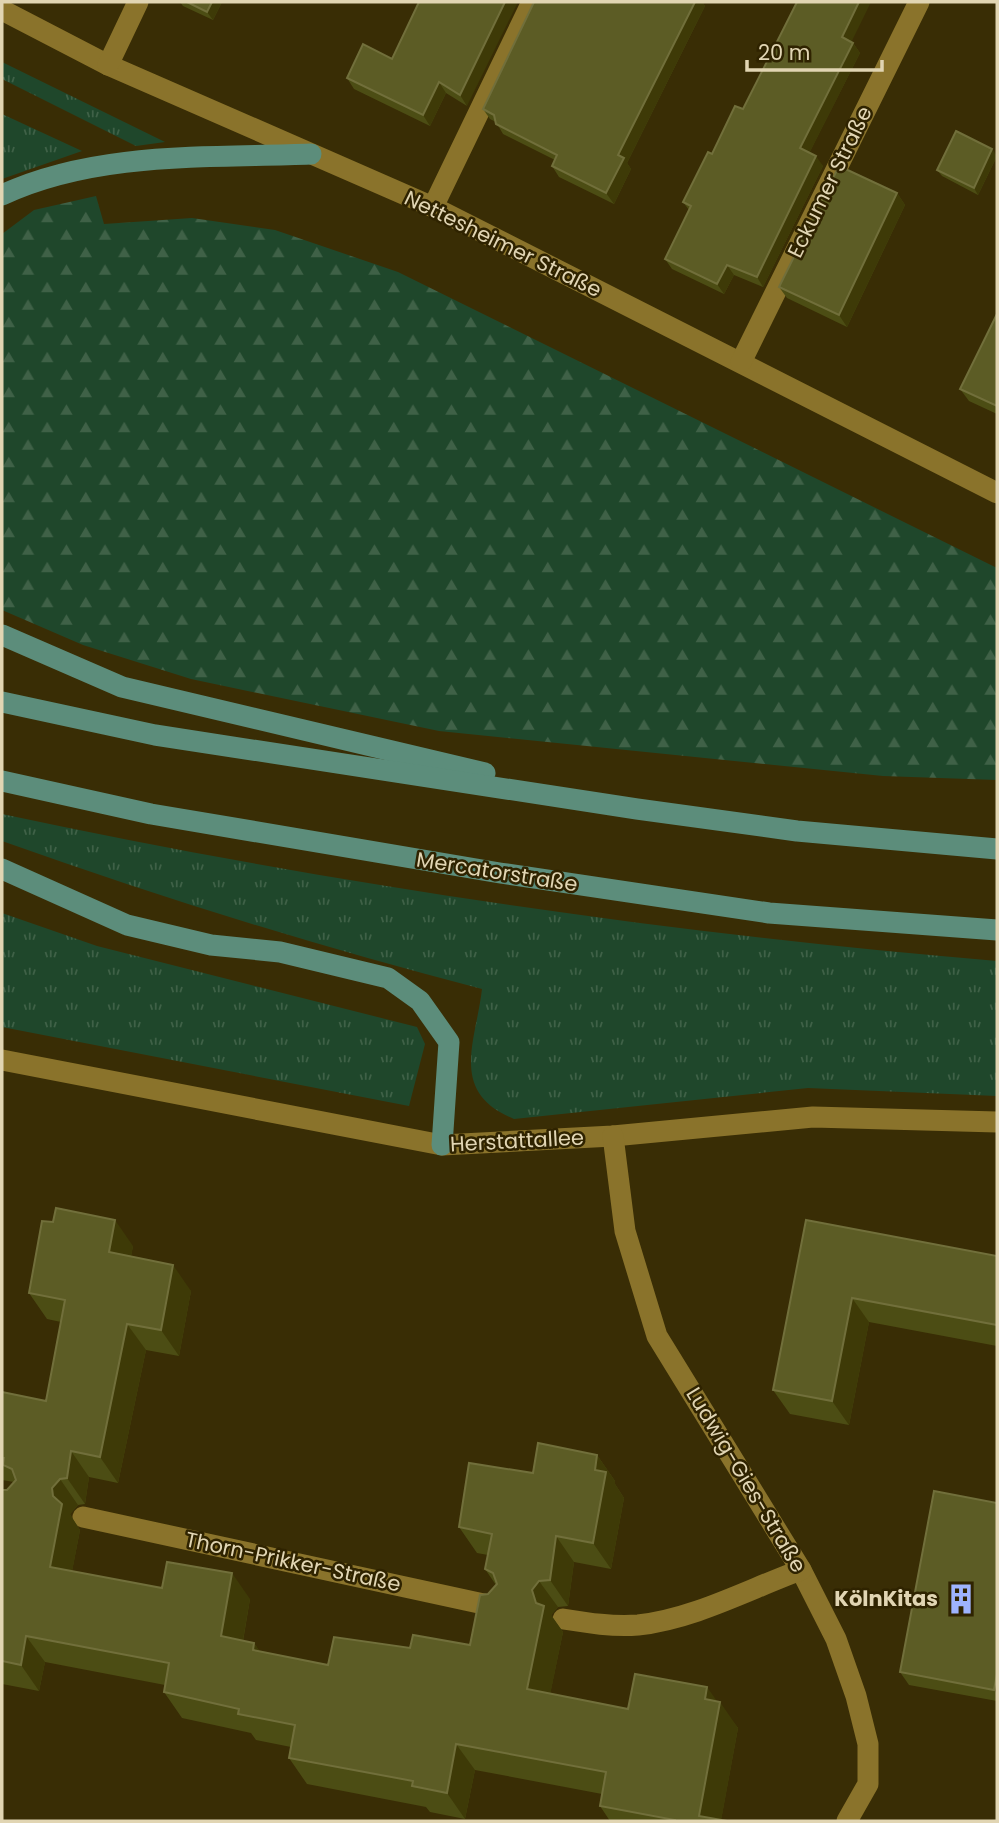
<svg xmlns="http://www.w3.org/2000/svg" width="999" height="1823" font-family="Poppins,sans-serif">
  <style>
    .grass { fill: url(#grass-tufts) }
    .forest { fill: url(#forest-firs) }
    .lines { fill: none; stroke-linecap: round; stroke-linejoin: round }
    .minor { stroke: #8a732b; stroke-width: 21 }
    .major { stroke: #5c8d7b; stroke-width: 21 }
    .wall { fill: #4c4d14 }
    .shaded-wall { fill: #3e3a07 }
    .building { fill: #5c5c25; stroke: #716f3b; stroke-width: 2 }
    .labels { text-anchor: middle; stroke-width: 5; stroke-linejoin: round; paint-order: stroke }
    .street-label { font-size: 21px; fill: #e1d5b3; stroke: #2f2300 }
    .poi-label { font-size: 21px; font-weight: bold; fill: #e1d5b3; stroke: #2f2300; text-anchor: end }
  </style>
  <defs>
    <pattern id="grass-tufts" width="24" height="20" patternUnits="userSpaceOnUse" patternTransform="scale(1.75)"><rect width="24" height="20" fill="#1f472b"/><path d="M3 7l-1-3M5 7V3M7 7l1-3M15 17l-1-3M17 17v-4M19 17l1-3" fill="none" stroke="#3f6147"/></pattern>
    <pattern id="forest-firs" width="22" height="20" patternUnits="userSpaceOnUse" patternTransform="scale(1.75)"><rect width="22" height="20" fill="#1f472b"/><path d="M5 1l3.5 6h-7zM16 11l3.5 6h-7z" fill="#3f6147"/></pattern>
  </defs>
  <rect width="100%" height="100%" fill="#392d05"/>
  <g class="grass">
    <polygon points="2,62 165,142 136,146 2,79"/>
    <polygon points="2,114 82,151 2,179"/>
    <path d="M2,814C330,884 663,933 997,961V1096L808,1088L514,1119C448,1092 476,1042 482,989C320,947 159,897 2,841Z"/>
    <polygon points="2,913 97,946 417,1027 425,1044 409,1106 2,1027"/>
  </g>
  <polygon class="forest" points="96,196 104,224 192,218 275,230 398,272 997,568 997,780 883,776 439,731 191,679 83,645 2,610 2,234 34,210"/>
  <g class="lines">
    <g class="minor">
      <polyline points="2,10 108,65 433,207 997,493"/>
      <polyline points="108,65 138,2"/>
      <polyline points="433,207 532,2"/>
      <polyline points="741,362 919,2"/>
      <polyline points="2,1060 442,1145 613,1136 813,1117 997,1122"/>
      <polyline points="613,1136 625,1231 657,1336 801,1570 836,1639 856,1696 868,1744 868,1784 847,1821"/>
      <polyline points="83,1517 502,1608"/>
      <path d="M563,1619C588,1623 613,1627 638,1625C694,1619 749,1589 801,1570"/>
    </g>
    <g class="major">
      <path d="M2,195C96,151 209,158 311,154"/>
      <polyline points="2,635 122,687 485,773"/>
      <polyline points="2,702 155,735 637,809 797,831 997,849"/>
      <polyline points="2,781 151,814 500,873 769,913 997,930"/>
      <polyline points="2,869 127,925 211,945 280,952 388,978 420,1001 449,1042 442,1145"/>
    </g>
  </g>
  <g class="wall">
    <polygon points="180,2 222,2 213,20 183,6"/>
    <polygon points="419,2 467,106 446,93 430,126 354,89 347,78 392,59"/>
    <polygon points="703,3 705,6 627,163 631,169 614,204 559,177 552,166 555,160 503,134 496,122 490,119 483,109"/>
    <polygon points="851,42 853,43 860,53 809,153 823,166 763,287 734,275 724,294 672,269 665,259 689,210 683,202 712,154 743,109"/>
    <polygon points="997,156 978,195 942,176 937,170"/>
    <polygon points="897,193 905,205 847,327 787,298 779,287"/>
    <polygon points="997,314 997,414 969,401 960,389"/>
    <polygon points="806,1220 997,1256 997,1346 869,1322 849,1425 790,1414 773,1390"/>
    <polygon points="133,1246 131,1256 191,1291 179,1356 146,1350 118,1483 89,1477 85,1504 78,1505 70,1514 71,1516 80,1530 72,1571 162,1588 250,1599 243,1641 254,1643 260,1652 328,1665 410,1648 470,1645 488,1594 496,1585 485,1569 488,1555 477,1553 459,1527 533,1473 597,1455 615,1481 615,1484 624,1498 611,1569 574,1562 568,1606 558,1607 551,1615 563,1632 550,1694 628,1709 717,1702 738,1728 721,1820 727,1821 610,1821 600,1806 602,1794 475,1770 465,1819 430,1812 426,1807 307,1784 289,1758 291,1747 256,1740 251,1733 182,1718 164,1692 165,1685 45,1662 39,1691 2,1684 2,1490 7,1490 14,1482 2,1480 2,1392 46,1401 61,1322 47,1319 29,1293"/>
    <polygon points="997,1503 997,1701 909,1685 900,1672"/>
  </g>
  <g class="shaded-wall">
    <polygon points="212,2 222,2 213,20 207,12"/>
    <polygon points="505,2 518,2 467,106 460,95"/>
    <polygon points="695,2 704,2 703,3 705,6 627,163 631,169 614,204 606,193 618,155"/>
    <polygon points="859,2 871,2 849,47 842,37"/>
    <polygon points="853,43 860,53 807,158 800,148"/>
    <polygon points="439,82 446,93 430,126 423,115"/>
    <polygon points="992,149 997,156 978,195 974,188"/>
    <polygon points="816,156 823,166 763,287 757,277"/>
    <polygon points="897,193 905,205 847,327 839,315"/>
    <polygon points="727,265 734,275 724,294 717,284"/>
    <polygon points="115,1220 133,1246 127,1278 109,1252"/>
    <polygon points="173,1265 191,1291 179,1356 161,1330"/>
    <polygon points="852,1298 869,1322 849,1425 832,1401"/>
    <polygon points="127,1324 146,1350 118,1483 100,1457"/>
    <polygon points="71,1451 89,1477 85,1504 67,1478"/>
    <polygon points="597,1455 615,1481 615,1484 624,1498 611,1569 593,1543 595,1470"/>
    <polygon points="60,1479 78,1505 70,1514 71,1516 80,1530 68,1593 50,1567 52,1488"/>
    <polygon points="556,1536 574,1562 568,1606 550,1580"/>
    <polygon points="232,1573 250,1599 239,1663 221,1636"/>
    <polygon points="539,1581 558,1607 551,1615 563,1632 546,1715 527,1689 536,1603 532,1590"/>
    <polygon points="26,1636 45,1662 39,1691 21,1665"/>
    <polygon points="254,1643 272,1669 253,1650"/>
    <polygon points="997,1674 997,1694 994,1690"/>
    <polygon points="707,1687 719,1704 720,1702 738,1728 721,1821 699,1816 705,1699"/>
    <polygon points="456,1744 475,1770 465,1819 447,1793"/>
  </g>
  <g class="building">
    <polygon points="187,2 212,2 207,12"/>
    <polygon points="419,2 505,2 460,95 439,82 423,115 347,78 363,44 392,59"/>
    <polygon points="534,2 695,2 618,155 624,158 606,193 552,166 557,155 496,124 494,115 483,109"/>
    <polygon points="797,2 859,2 842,37 853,43 800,148 816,156 757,277 727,265 717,284 665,259 691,206 683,202 708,152 712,154 735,106 743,109"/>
    <polygon points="956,131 992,149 974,188 937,170"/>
    <polygon points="839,166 897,193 839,315 779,287"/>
    <polygon points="997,314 997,406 960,389"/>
    <polygon points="56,1208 115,1220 109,1252 173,1265 161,1330 127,1324 100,1457 71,1451 67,1478 60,1479 52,1488 53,1496 62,1504 50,1567 162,1588 167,1562 232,1573 221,1636 254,1643 253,1650 328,1665 334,1637 410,1648 413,1635 470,1645 480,1595 488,1594 497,1584 493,1573 485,1569 492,1534 459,1527 469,1463 533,1473 538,1443 597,1455 595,1470 606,1472 593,1543 556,1536 550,1580 539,1581 532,1590 536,1603 544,1606 527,1689 628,1709 635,1674 707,1687 705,1699 720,1702 699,1816 727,1821 675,1821 675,1820 600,1806 606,1772 456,1744 447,1793 412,1786 413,1781 289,1758 295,1725 238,1714 239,1709 164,1692 169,1663 26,1636 21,1665 2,1661 2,1490 7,1490 16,1480 12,1469 3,1465 4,1458 2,1458 2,1392 46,1401 65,1300 29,1293 42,1221 53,1222"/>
    <polygon points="806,1220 997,1256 997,1325 852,1298 832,1401 773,1390"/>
    <polygon points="934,1491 997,1503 997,1674 994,1690 900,1672"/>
  </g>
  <defs>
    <g id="building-bare" transform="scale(2.415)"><path d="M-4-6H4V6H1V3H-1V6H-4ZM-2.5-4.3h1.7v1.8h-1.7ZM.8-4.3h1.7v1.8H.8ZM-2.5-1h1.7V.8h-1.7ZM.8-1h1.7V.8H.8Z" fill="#9eb3fd" stroke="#2f2300" stroke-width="2.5" paint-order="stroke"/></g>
  </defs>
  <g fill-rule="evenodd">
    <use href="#building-bare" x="961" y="1599"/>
  </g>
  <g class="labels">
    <g class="street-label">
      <text transform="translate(830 182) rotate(-64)" y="7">Eckumer Straße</text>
      <text transform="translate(503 244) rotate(26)" y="7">Nettesheimer Straße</text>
      <text transform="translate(497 872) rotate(9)" y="7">Mercatorstraße</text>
      <text transform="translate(517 1141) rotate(-3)" y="7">Herstattallee</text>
      <text transform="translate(746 1480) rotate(59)" y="7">Ludwig-Gies-Straße</text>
      <text transform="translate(293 1562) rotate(12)" y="7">Thorn-Prikker-Straße</text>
    </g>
    <g class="poi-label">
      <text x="938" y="1606">KölnKitas</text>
    </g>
  </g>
  <rect width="999" height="1823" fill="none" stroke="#e1d5b3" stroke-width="7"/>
  <path d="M747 60v10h135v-10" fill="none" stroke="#e1d5b3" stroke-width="3.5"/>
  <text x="758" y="60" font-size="21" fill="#e1d5b3" stroke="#2f2300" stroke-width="5" paint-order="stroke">20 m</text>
</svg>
